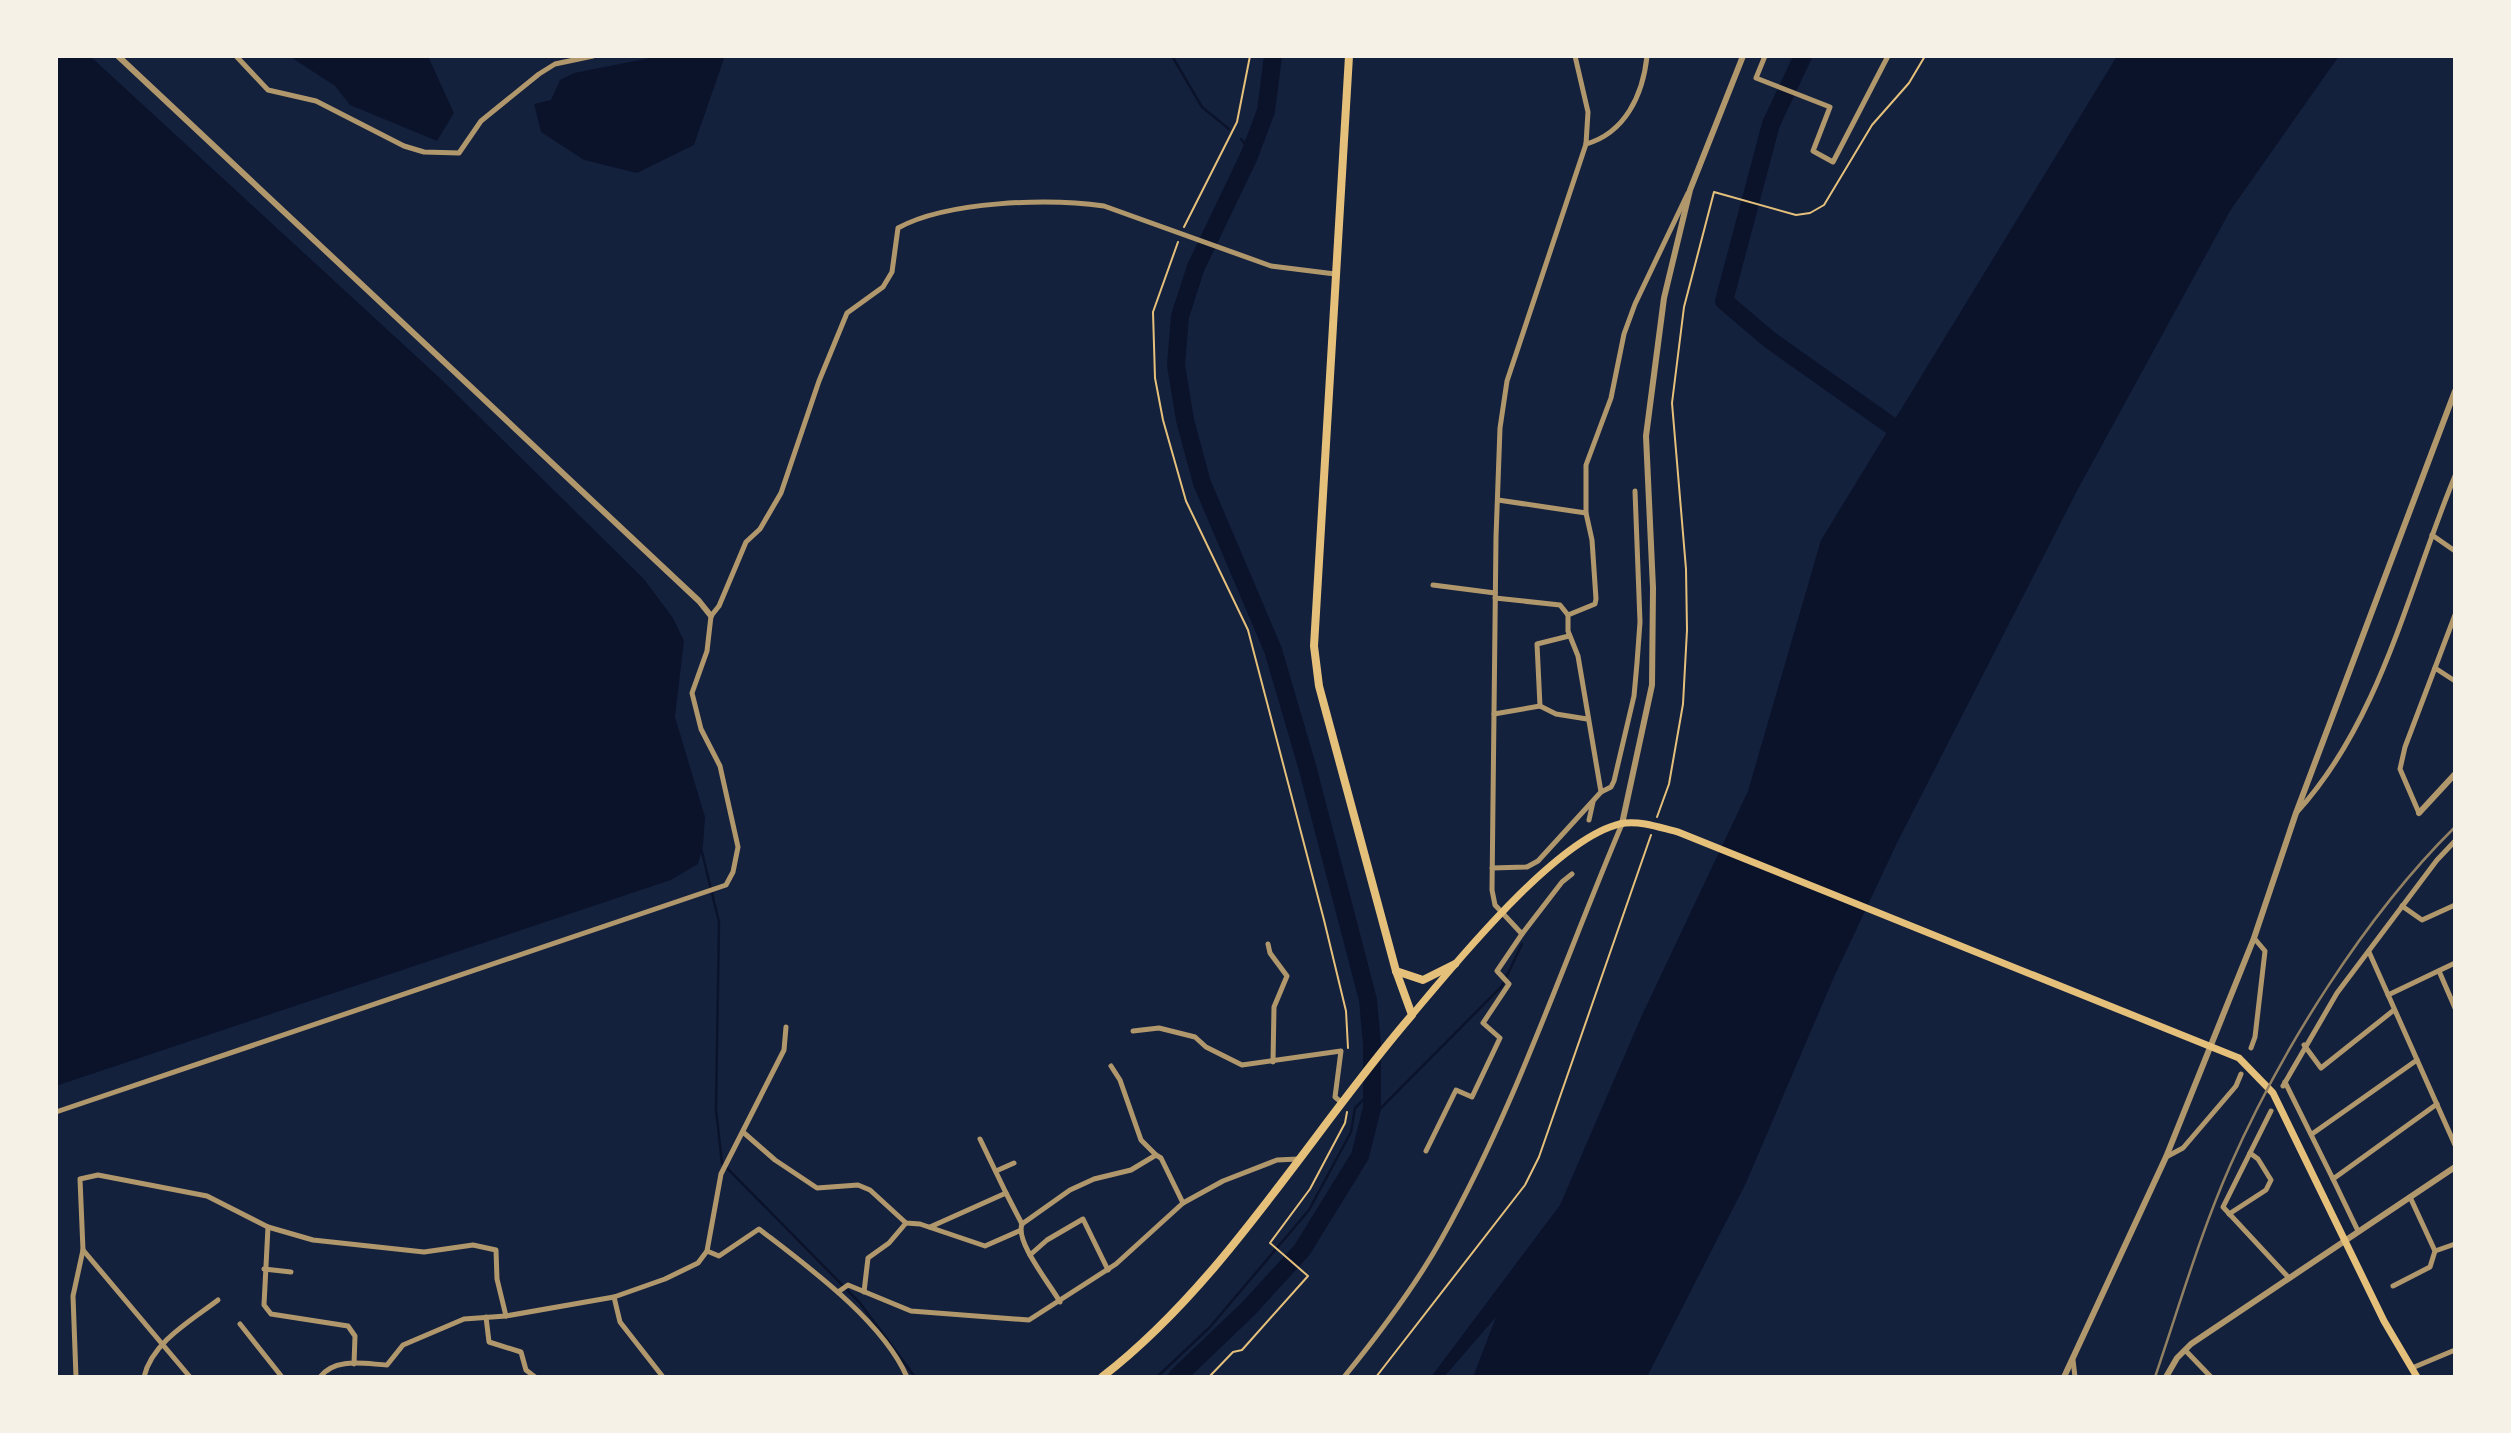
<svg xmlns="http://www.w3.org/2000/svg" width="2511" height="1433" font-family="Merriweather,serif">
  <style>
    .water { fill: #0b132b }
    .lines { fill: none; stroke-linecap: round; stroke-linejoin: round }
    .stream { stroke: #0b132b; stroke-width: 2.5 }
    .river { stroke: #0b132b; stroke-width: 18 }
    .path { stroke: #e5c07b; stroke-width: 2 }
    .minor { stroke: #b1986c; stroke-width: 5 }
    .tertiary { stroke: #b1986c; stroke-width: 6 }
    .secondary { stroke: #e5c07b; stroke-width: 7 }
    .primary { stroke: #e5c07b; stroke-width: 8 }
    .rail { stroke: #918062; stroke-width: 2.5 }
  </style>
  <rect width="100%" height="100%" fill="#14213d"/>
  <g class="water">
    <polygon points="56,56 90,56 442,380 644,579 673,618 684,641 675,717 705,817 703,846 698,864 671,880 56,1086"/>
    <polygon points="289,56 428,56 454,113 437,141 350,105 335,86"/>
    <polygon points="660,56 725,56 694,145 637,173 584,160 541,132 534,104 551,100 560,80 574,73"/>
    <polygon points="2117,56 2339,56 2230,211 2078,489 1897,843 1834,977 1746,1183 1647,1377 1473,1377 1496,1317 1444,1377 1431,1377 1560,1205 1642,1015 1748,791 1821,540"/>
  </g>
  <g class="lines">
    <g class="stream">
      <polyline points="1172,56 1202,107 1229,129"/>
      <polyline points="1241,139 1251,151"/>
      <polyline points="701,848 719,922 716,1110 722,1163 860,1303 915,1377"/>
      <polyline points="1366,1123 1502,986 1522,944"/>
      <polyline points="1157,1377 1210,1327 1309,1210 1351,1132 1355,1108 1371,1092"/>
    </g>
    <g class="river">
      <polyline points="1803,56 1771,124 1724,301 1770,340 1910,439"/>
      <polyline points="1177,1377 1249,1308 1302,1250 1360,1156 1372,1108 1372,1044 1368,1000 1307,766 1273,650 1202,483 1185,420 1176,365 1180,316 1196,267 1249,156 1266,111 1273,56"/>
    </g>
    <g class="path">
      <polyline points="1184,227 1237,122 1250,56"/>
      <polyline points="1178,242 1153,312 1155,378 1163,420 1186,501 1248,630 1324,920 1346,1011 1348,1048"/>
      <polyline points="1657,817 1669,784 1683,704 1687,630 1686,569 1672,403 1684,307 1714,192 1796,215 1810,213 1824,205 1872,125 1909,83 1925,56"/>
      <polyline points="1209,1377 1233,1352 1242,1350 1308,1276 1270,1243 1310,1189 1345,1123 1347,1112"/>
      <polyline points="1376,1377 1525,1185 1539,1157 1651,835"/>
    </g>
    <g class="minor">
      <polyline points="236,56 268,90 316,101 404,146 424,152 459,153 481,121 539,74 555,64 593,56"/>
      <polyline points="1765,56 1756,78 1830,107 1813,151 1833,162 1888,56"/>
      <path d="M1586,144C1625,133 1643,95 1647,56"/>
      <polyline points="1498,500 1586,513"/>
      <polyline points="2432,535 2455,551"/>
      <polyline points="1433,585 1495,593"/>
      <polyline points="1495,598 1560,605 1568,615"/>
      <polyline points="2435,668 2455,681"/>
      <polyline points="1540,706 1537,644 1569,636"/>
      <polyline points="1494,714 1540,706 1556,714 1587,719"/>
      <polyline points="1601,792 1611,787 1614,781 1634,696 1637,663 1640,622 1635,491"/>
      <path d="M2297,812C2381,720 2408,589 2455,476"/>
      <polyline points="2419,813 2400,769 2405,747 2455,615"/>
      <polyline points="1589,820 1593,802"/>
      <polyline points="1492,868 1527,867 1538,861 1601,792 1578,656 1568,631 1568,615 1595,604 1596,599 1592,540 1586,513 1586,465 1611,398 1624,334 1635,304 1688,193"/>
      <polyline points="2402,906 2422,920 2455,905"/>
      <polyline points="1522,934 1562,882 1572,874"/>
      <polyline points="1268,944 1270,953 1287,976 1274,1007 1273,1062"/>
      <polyline points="2369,952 2455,1145"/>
      <polyline points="2439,971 2455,1008"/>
      <polyline points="2388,995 2455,963"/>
      <polyline points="1133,1031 1159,1028 1195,1037 1206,1047 1242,1065 1341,1051 1335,1097 1341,1102"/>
      <polyline points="2304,1045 2321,1068 2394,1010"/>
      <polyline points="2251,1048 2255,1037 2265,951 2254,938"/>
      <polyline points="1111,1066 1120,1080 1141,1140 1156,1155"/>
      <polyline points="2285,1082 2333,1179 2437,1104"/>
      <polyline points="2283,1086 2337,993 2437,860 2455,841"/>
      <polyline points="2271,1111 2223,1207 2289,1278"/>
      <path d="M56,1112L726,885L733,872L738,847L720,766L701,729L692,693L707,651L711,616L719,606L746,542L760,529L781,493L819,381L847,313L883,287L892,272L898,228C947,201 1049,198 1104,206L1271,266L1335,274"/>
      <polyline points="743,1132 775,1160 817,1188 858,1185 870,1190 906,1223 920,1224 985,1246 1019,1231"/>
      <polyline points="2312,1134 2417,1060"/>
      <polyline points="980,1139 1006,1193"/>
      <polyline points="1426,1151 1456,1090 1472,1097 1500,1038 1483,1023 1509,984 1497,971 1522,934 1495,905 1492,890 1496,537 1500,428 1507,381 1586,144 1588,112 1575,56"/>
      <polyline points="2166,1157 2183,1148 2236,1086 2241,1074"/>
      <polyline points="996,1171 1014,1163"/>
      <polyline points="2333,1179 2358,1231"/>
      <polyline points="2410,1197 2435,1251 2455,1244"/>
      <polyline points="2229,1214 2266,1190 2271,1180 2258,1159 2250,1153"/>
      <polyline points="1022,1224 1070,1190 1094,1179 1131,1170 1156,1155 1161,1158 1183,1203"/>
      <polyline points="268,1227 264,1305 271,1314 348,1326 355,1336 354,1364"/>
      <path d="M930,1227L1006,1193L1022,1224C1015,1242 1050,1284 1060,1302"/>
      <polyline points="83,1250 190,1377"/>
      <path d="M707,1251L719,1256L759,1229C807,1266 882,1320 907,1377"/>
      <polyline points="1030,1255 1047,1240 1083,1219 1108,1270"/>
      <polyline points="264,1269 291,1272"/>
      <polyline points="2393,1286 2430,1267 2435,1251"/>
      <polyline points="838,1292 848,1285 911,1311 1029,1320 1116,1264 1183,1203 1223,1181 1277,1160 1298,1159"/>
      <polyline points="864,1292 868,1258 889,1243 906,1223"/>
      <polyline points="614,1297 620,1322 663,1377"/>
      <polyline points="486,1317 489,1342 521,1352 526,1370 535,1377"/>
      <polyline points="240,1324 282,1377"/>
      <polyline points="2185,1350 2211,1377"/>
      <polyline points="2073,1360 2075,1377"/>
      <polyline points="2412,1368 2455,1350"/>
      <polyline points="76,1377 73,1296 83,1250 80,1179 98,1175 207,1196 268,1227 313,1240 424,1252 473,1245 496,1250 497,1279 506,1316"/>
      <path d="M144,1377C152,1342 192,1320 218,1300"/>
      <path d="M320,1377C335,1357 365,1364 387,1365L403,1345L464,1319L506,1316L614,1297L665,1279L698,1263L707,1251L721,1174L784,1050L786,1027"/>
      <path d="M1344,1377C1379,1334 1415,1287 1442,1238C1516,1106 1563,963 1622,824"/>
    </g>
    <g class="tertiary">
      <polyline points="118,56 699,601 711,616"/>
      <polyline points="2419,813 2455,774"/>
      <polyline points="1622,824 1652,685 1653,588 1646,436 1664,298 1690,190 1743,56"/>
      <polyline points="2064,1377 2166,1157 2254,938 2296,813 2455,391"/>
      <polyline points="2166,1377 2177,1358 2191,1344 2455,1167"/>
    </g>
    <path class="secondary" d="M1412,1015C1454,965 1561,832 1625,823C1642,821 1661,828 1678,832L2239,1058L2273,1093L2384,1321L2417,1377"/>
    <g class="primary">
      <polyline points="1396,971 1423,980 1455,964"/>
      <path d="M1102,1377C1225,1282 1311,1132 1412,1015L1396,971L1319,686L1314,646L1349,56"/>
    </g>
    <path class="rail" d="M2155,1377C2179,1307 2200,1234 2230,1166C2281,1050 2365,916 2455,827"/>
  </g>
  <rect width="2511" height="1433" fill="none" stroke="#f6f1e7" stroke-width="116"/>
</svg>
